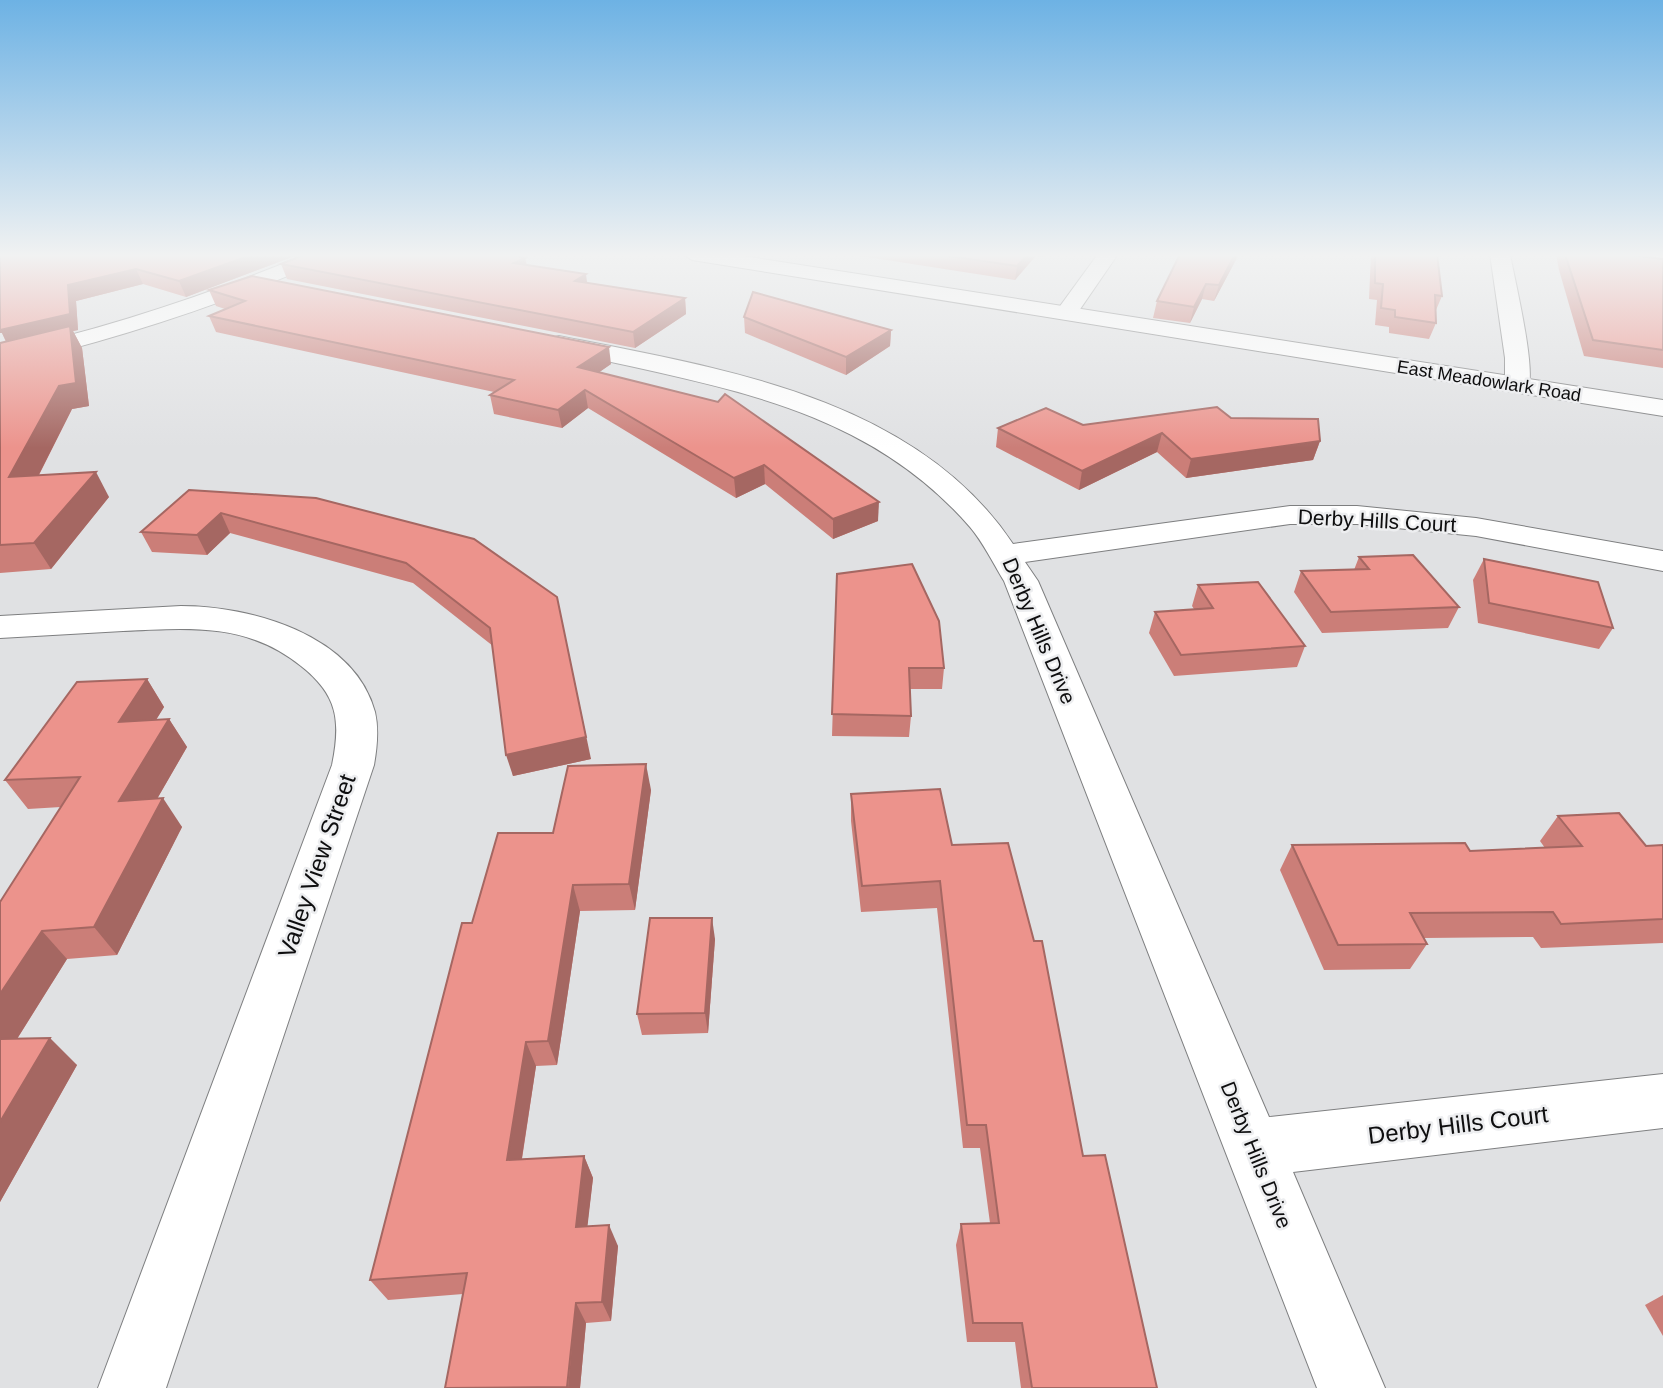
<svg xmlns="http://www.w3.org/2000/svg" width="1663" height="1388" font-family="Helvetica,sans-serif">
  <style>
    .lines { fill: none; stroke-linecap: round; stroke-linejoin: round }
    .street-casing { stroke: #7e7f80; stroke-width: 2 }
    .secondary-casing { stroke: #7e7f80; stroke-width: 2 }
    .street { fill: #fff; fill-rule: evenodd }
    .secondary { fill: #fff; fill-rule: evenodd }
    .wall { fill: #cb7e78 }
    .shaded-wall { fill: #a56762 }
    .building { fill: #ec938c; stroke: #a56762; stroke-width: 2 }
    .labels { text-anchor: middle; stroke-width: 5; stroke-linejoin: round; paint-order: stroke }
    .far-street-label { font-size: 18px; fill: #0e0e0f; stroke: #edeef0 }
    .street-label { font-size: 21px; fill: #0e0e0f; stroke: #edeef0 }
    .near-street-label { font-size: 24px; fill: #0e0e0f; stroke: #edeef0 }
  </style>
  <rect width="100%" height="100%" fill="#e0e1e3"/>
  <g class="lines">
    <g class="street-casing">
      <g id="street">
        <path d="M307,254H334L331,258C223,304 114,341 0,366V352C106,329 207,295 307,254Z"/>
        <polygon points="1098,254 1118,254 1074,318 1058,318 1055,313"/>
        <path d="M1490,254H1510C1514,277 1538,375 1527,390L1518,393L1509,390L1505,385V358Z"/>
        <polygon points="1650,254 1663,254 1663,260 1653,258"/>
        <path d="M559,336C720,368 915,397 1013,544L1290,506H1357L1476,518L1663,551V571L1476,536L1357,524H1290L1025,562L1038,581L1269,1117L1663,1074V1128L1293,1172L1385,1388H1317L1004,581C993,563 983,542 970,527C859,399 704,386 551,348L547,343L551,338Z"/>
        <path d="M181,606C250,606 354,634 375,712C379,729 377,748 374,765L166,1388H98L332,765C341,721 338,695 301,666C247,622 188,628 123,631C82,633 41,636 0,638V616Z"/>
      </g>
    </g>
    <g class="secondary-casing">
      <polygon id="secondary" points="682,254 730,254 1663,400 1663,416 692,260"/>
    </g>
    <use href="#street" class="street"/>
    <use href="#secondary" class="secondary"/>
  </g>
  <g class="wall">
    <polygon points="0,254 300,254 186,297 143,284 76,301 78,330 73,331 82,348 89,406 72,409 39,475 109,497 51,569 0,573 0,343 6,342 2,333"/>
    <polygon points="848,254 1046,254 1044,257 1036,256 1015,280"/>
    <polygon points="1180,254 1239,254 1214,301 1202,299 1190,323 1153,318 1157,301"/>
    <polygon points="1371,254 1437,254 1442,296 1436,310 1436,323 1429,339 1389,333 1389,327 1375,325 1377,300 1369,299"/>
    <polygon points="1556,254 1622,254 1663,259 1663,368 1584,356 1559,270"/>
    <polygon points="525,258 527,265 587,283 685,298 686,314 635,348 287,279 281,264"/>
    <polygon points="209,290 611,364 599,372 878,521 833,539 765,484 736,498 588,408 562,428 494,414 490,395 494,392 216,332 209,316 225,309 216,306"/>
    <polygon points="744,317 891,330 890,346 846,375 745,333"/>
    <polygon points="1231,418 1320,441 1313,460 1186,478 1157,452 1079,490 996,447 998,428"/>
    <polygon points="189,490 474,539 591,759 513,776 493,646 413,583 230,533 207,555 152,552 141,532"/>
    <polygon points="1359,557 1459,607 1448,628 1322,633 1294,592 1301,571 1354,570"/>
    <polygon points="1484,559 1613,628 1599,649 1478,623 1473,580"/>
    <polygon points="837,574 944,668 942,689 910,689 911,716 909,737 832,736"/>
    <polygon points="1198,585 1305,646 1297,667 1174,676 1149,633 1155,612 1194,609 1192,606"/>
    <polygon points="147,679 164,707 156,720 169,719 187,747 157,799 182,827 117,955 67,959 17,1039 77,1065 0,1202 0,902 61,807 28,809 5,780"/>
    <polygon points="651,790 635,910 580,911 557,1065 536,1066 522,1159 584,1156 593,1178 587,1226 618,1246 611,1321 586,1323 580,1388 445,1388 463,1294 388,1300 370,1280 472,923 553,833"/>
    <polygon points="851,794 952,845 1083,1156 1157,1388 1021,1388 1015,1342 967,1342 956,1245 961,1224 990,1223 980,1148 963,1148 937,908 861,912 851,821"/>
    <polygon points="1558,816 1646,846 1663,845 1663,943 1541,948 1533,937 1424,938 1427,944 1410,969 1324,970 1280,870 1292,845 1470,851 1545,848 1540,841"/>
    <polygon points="715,939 708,1033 642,1035 637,1014"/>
    <polygon points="1663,1295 1663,1336 1645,1305"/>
  </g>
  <g class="shaded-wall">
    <polygon points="254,254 300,254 186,297 179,281"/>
    <polygon points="1028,254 1037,254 1015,280 1017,266"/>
    <polygon points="1235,254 1239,254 1214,301 1219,285"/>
    <polygon points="525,258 528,273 514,263"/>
    <polygon points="136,269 143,284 76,301 78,330 73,331 82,348 89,406 72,409 25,502 9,477 9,347 2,333 0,333 0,315 68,285"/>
    <polygon points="586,274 588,290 575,281"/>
    <polygon points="1206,284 1202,299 1190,323 1194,307"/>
    <polygon points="685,298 686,314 635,348 633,332"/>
    <polygon points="891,330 890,346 846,375 846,357"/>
    <polygon points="609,347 611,364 581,385 578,367"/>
    <polygon points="585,390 588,408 562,428 558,410"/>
    <polygon points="1162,433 1157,452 1079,490 1082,471"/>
    <polygon points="1320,441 1313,460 1186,478 1191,459"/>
    <polygon points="764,465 765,484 736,498 734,478"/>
    <polygon points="96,472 109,497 51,569 34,543"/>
    <polygon points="879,502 878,521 833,539 833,519"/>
    <polygon points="221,513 230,533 207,555 197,535"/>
    <polygon points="557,597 591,759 513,776 506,755"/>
    <polygon points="147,679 164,707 137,750 119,722"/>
    <polygon points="169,719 187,747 139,830 119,801"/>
    <polygon points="646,764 651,790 635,910 629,884"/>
    <polygon points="163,798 182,827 117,955 94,927"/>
    <polygon points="573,885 580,911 557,1065 548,1041"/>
    <polygon points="712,918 715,939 708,1033 705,1013"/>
    <polygon points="42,931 67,959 0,1066 0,994"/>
    <polygon points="50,1038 77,1065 0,1202 0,1122"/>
    <polygon points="526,1042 536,1066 518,1183 507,1160"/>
    <polygon points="584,1156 593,1178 585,1248 576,1227"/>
    <polygon points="609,1225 618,1246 611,1321 602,1302"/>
    <polygon points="576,1303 586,1323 580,1388 568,1388"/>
  </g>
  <g class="building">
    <polygon points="0,254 254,254 179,281 136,269 68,285 70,314 0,330"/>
    <polygon points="306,254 507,254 525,258 514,263 586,274 575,281 685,298 633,332 281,264"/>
    <polygon points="935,254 1028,254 1017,266"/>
    <polygon points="1180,254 1235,254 1219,285 1206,284 1194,307 1157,301"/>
    <polygon points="1375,254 1437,254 1442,296 1435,295 1436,323 1395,317 1395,310 1381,308 1383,284 1375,283"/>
    <polygon points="1565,254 1622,254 1663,259 1663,350 1593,340"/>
    <polygon points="252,276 609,347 578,367 718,402 725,394 879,502 833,519 764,465 734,478 585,390 558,410 490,395 514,380 209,316 245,301 209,290"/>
    <polygon points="753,292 891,330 846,357 744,317"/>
    <polygon points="70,326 76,383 59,386 9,477 96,472 34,543 0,545 0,343"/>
    <polygon points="1217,407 1231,418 1318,419 1320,441 1191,459 1162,433 1082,471 998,428 1046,408 1083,425"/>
    <polygon points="189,490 316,498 474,539 557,597 586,737 506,755 490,628 406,563 221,513 197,535 141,532"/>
    <polygon points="1413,555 1459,607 1331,612 1301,571 1369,569 1359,557"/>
    <polygon points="1484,559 1598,582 1613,628 1489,603"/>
    <polygon points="912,564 939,621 944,668 909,668 911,716 832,714 837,574"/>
    <polygon points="1258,582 1305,646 1181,655 1155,612 1213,608 1198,585"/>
    <polygon points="147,679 119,722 169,719 119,801 163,798 94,927 42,931 0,994 0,902 80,777 5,780 77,682"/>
    <polygon points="646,764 629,884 573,885 548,1041 526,1042 507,1160 584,1156 576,1227 609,1225 602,1302 576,1303 567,1387 445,1388 467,1273 370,1280 462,923 472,923 498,833 553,833 568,766"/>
    <polygon points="940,789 952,845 1008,843 1034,941 1042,941 1083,1156 1105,1155 1157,1388 1032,1388 1022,1323 973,1323 961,1224 999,1223 986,1125 967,1125 940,881 862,886 851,794"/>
    <polygon points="1619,813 1646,846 1663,845 1663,919 1561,924 1553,912 1410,913 1427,944 1338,945 1292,845 1465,843 1470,851 1582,846 1558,816"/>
    <polygon points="650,918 712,918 705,1013 637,1014"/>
    <polygon points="50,1038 0,1122 0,1039"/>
  </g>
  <linearGradient id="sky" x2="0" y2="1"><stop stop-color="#6db2e4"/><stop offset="0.57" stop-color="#f1f2f2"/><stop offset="1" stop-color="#f1f2f2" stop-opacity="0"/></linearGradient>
  <rect width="1663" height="448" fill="url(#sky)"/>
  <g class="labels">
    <g class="far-street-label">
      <text transform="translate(1489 381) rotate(9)" y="6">East Meadowlark Road</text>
    </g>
    <g class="street-label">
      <text transform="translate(1377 521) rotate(3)" y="7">Derby Hills Court</text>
      <text transform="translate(1039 631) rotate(67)" y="7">Derby Hills Drive</text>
      <text transform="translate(1256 1155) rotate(68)" y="7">Derby Hills Drive</text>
    </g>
    <g class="near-street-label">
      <text transform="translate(317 866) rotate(-71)" y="8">Valley View Street</text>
      <text transform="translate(1458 1125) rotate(-7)" y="8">Derby Hills Court</text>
    </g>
  </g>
</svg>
